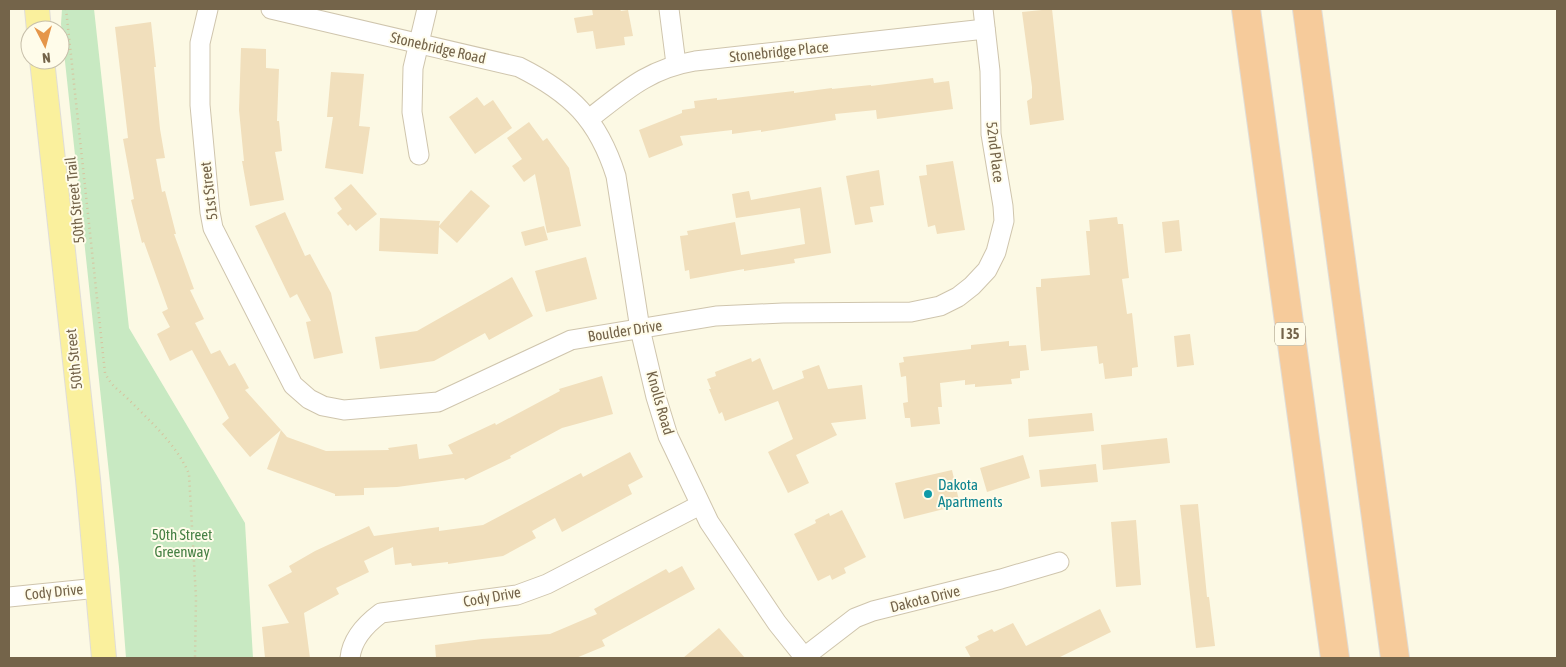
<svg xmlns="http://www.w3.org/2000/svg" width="1566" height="667" font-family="'Asap Condensed',sans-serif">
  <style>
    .green { fill: #c8e9c2 }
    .building { fill: #f1dfbc }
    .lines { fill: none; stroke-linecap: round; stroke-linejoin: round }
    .minor-casing { stroke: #cfc5ad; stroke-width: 21 }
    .major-casing { stroke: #e0ddd7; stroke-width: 26 }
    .highway-casing { stroke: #e0ddd7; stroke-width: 30 }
    .path { stroke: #d6c39f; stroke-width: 2.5; stroke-dasharray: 1 4; stroke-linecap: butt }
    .minor { stroke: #fff; stroke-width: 19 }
    .major { stroke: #faf09d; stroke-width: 24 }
    .highway { stroke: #f6cb9b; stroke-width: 28 }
    .culture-dot { fill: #0f9aa8; stroke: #fffcea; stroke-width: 2 }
    .labels { text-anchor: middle; stroke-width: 4; stroke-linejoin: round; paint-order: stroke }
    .shield { fill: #fffcea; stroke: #9e927a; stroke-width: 1 }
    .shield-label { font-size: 14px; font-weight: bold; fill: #74644a }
    .street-label { font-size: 15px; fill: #74644a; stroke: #fffcea }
    .culture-label { font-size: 15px; fill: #0d838f; stroke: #fffcea; text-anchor: start }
    .park-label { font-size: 15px; fill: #468044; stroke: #fffcea }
  </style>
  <rect width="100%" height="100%" fill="#fcf9e4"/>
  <polygon class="green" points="62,9 94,9 129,328 245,523 253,658 126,658 119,567 61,24"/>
  <g class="building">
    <polygon points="592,9 620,9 621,11 628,10 633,36 624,37 625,45 596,49 593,31 577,33 574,18 593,15"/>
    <polygon points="1052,9 1064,120 1030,125 1027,101 1032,98 1032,87 1022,12"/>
    <polygon points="151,22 156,67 154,67 160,129 165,158 156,159 162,192 165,191 176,234 174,234 194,289 190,290 204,319 195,323 211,354 220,350 229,366 235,363 249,388 245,390 281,430 250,457 222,424 229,418 192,350 170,361 157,334 170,327 162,312 168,309 144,242 142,243 131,200 134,199 123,139 128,138 115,27"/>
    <polygon points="241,48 266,49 266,68 279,69 277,121 279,121 282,151 275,152 284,200 250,206 242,161 244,161 239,110"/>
    <polygon points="331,72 364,74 359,126 370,127 363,174 325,168 333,117 327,117"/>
    <polygon points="933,78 934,83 949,81 953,109 877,119 876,110 835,114 836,120 761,132 761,130 732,134 732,130 680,136 683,145 649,158 639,130 682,113 682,110 695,108 694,101 717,98 717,100 794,91 794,93 832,88 832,89 871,85 871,86"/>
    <polygon points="477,97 484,106 493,100 512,128 475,154 449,117"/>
    <polygon points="529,122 543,141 547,138 569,168 581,226 547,233 535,174 524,182 512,166 522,159 507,138"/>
    <polygon points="953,161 965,230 937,234 935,225 928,227 919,176 927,175 926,165"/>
    <polygon points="879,170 884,205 870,207 873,222 855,225 846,176"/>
    <polygon points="351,184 377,214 356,231 350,224 348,226 337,213 342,209 334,198"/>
    <polygon points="821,187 831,253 794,259 795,263 744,271 744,269 690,279 689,270 685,271 680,236 688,235 687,231 735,222 741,255 805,244 800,208 736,218 732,194 749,191 751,200"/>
    <polygon points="471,190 490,206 457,243 439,227 438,254 379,251 380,218 440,221 439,226"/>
    <polygon points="285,212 305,256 310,254 331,293 343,353 314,359 306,322 311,321 297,294 290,298 255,226"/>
    <polygon points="1117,217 1118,224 1123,224 1129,278 1122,279 1127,314 1132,313 1138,367 1132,368 1132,376 1105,379 1103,363 1099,364 1097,346 1041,351 1036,287 1041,287 1041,279 1090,275 1086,231 1090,231 1089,220"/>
    <polygon points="1179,220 1182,251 1165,253 1162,222"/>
    <polygon points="544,226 548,240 525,246 521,232"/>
    <polygon points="586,257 597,299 546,312 535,271"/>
    <polygon points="512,277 533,316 489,340 485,333 434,361 380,369 375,337 417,331"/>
    <polygon points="1190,334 1194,365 1177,367 1174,336"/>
    <polygon points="1009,341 1009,346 1026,345 1029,370 1020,371 1020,378 1011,379 1012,384 975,387 975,384 965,385 965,380 940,383 942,407 938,407 940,424 911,427 910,418 905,418 903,403 908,402 906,376 901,377 899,363 904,362 903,357 971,349 971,345"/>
    <polygon points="751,358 752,362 760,358 773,390 804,378 802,371 819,365 828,389 862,385 866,419 831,423 837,435 796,455 809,483 788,493 768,452 793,439 778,401 725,421 722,412 719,414 709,389 711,389 707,379 716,376 715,372"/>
    <polygon points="602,376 613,414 562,428 510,456 511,458 465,480 464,478 397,487 364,488 364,495 335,496 335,494 267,469 281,430 287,437 326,451 389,450 388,448 417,444 419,459 453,454 448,445 495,423 496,425 560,391 559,389"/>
    <polygon points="1092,413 1094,431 1029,437 1028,419"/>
    <polygon points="1167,438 1170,463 1103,470 1101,445"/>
    <polygon points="630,452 643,477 628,485 632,494 562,532 555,518 532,531 536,538 503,556 448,564 448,562 412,566 411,563 395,565 393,547 364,561 369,572 336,588 339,594 304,613 310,658 265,658 262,627 289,623 268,585 292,572 289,566 315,551 369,526 374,536 439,527 439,531 483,525 581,473 583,477"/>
    <polygon points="1023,455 1030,478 987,492 980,468"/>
    <polygon points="1096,464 1098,482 1041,487 1039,470"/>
    <polygon points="952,470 960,505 904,519 895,483"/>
    <polygon points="1198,504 1207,597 1209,597 1215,646 1196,648 1180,505"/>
    <polygon points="842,510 866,557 844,568 846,573 832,580 830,575 818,581 794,534 816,523 815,520 829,513 830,516"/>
    <polygon points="1136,520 1141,585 1116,587 1111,522"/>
    <polygon points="682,566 695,589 602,640 605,646 576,658 436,658 435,645 482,639 550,634 597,614 594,609 666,569 669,573"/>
    <polygon points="1100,609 1111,632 1058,658 971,658 965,647 979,640 977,636 992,629 994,632 1013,623 1026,646"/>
    <polygon points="719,628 745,658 683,658"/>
  </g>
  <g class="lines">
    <g class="minor-casing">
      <g id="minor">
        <polyline points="208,9 200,43 200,105 210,212 213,228 293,385 309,399 323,406 344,410 438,402 571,340 716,316 783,313 911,312 940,306 958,297 972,286 987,270 996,252 1004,221 1003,206 991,134 990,71 983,9"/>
        <path d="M271,9L519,67C571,93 598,119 616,176L640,329L656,397L668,436L709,522L777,623L805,658"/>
        <polyline points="669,9 676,64"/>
        <path d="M589,119C625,91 648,69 695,61L985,29"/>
        <polyline points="419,155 412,112 413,68 427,9"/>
        <polyline points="9,597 98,588"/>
        <path d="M350,658C352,638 366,624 381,613L517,595L547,584L700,505"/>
        <polyline points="803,658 855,618 873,611 1001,579 1059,562"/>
      </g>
    </g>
    <g class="major-casing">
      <g id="major">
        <polyline points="37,9 39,30"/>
        <polyline points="42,60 88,479 104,658"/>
      </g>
    </g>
    <g class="highway-casing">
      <g id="highway">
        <polyline points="1246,9 1335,658"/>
        <polyline points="1307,9 1395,658"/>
      </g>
    </g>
    <path class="path" d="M66,9L105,373C112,387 118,389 128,399C150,421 177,445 189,474L196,598L195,658"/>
    <use href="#minor" class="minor"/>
    <use href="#major" class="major"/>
    <use href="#highway" class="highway"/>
  </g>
  <circle class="culture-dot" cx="928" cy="494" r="5"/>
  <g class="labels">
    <rect class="shield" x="1275" y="322.5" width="30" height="23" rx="4"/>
    <g class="shield-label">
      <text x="1290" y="339">I 35</text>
    </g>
    <g class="street-label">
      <text transform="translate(438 48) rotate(13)" y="5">Stonebridge Road</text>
      <text transform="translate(779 52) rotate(-6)" y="5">Stonebridge Place</text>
      <text transform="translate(995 152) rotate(83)" y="5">52nd Place</text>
      <text transform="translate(209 191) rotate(-97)" y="5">51st Street</text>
      <text transform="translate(75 200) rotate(-96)" y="5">50th Street Trail</text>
      <text transform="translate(625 331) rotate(-9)" y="5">Boulder Drive</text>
      <text transform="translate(74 359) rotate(-96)" y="5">50th Street</text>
      <text transform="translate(660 403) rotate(74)" y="5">Knolls Road</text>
      <text transform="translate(54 592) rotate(-6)" y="5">Cody Drive</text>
      <text transform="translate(492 597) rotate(-10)" y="5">Cody Drive</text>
      <text transform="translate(925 599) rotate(-14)" y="5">Dakota Drive</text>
    </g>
    <g class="culture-label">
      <text x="938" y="490">Dakota<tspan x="938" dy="17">Apartments</tspan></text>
    </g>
    <g class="park-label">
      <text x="182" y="540">50th Street<tspan x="182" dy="17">Greenway</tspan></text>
    </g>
  </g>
  <rect width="1566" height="667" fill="none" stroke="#74644a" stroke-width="20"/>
  <g transform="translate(45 45) rotate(174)"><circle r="24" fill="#fffcea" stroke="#c7bfaa"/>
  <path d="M0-4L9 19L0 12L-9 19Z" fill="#e5964a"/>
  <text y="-8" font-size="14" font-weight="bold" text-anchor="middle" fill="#74644a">N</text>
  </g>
</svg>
